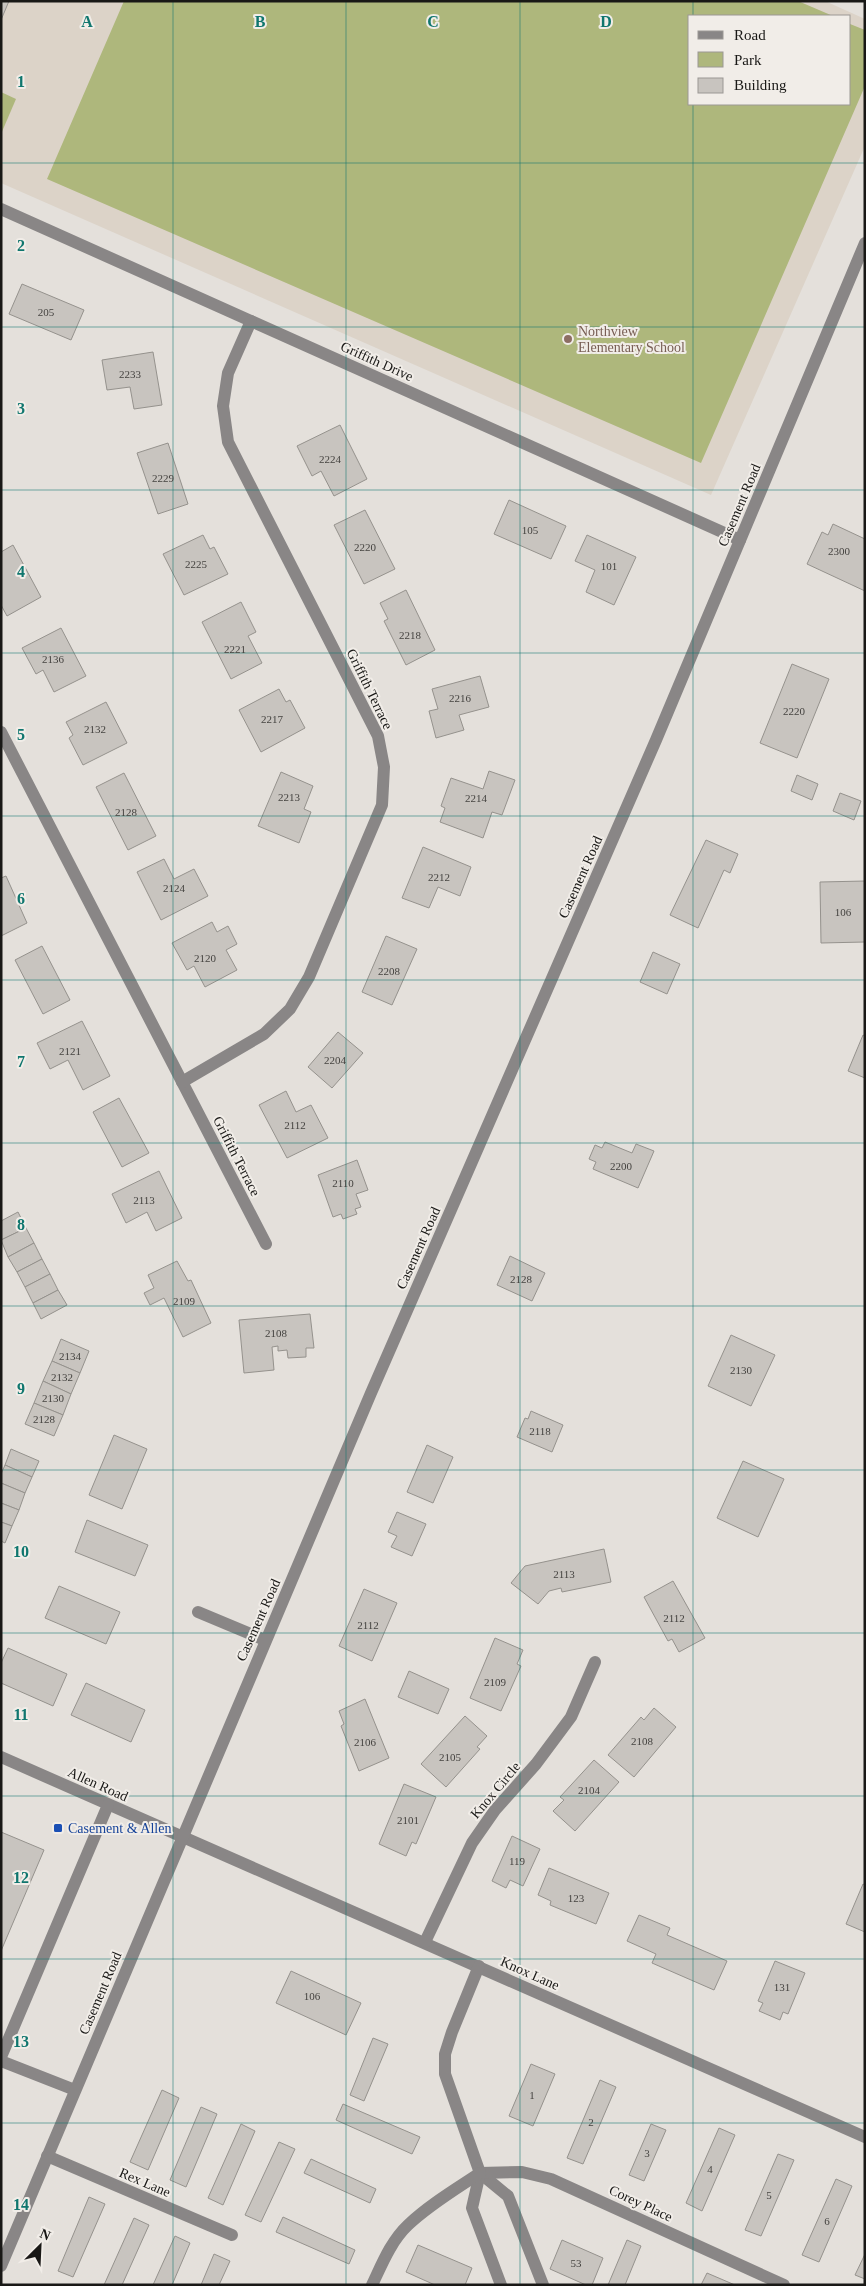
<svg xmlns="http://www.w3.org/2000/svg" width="866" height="2286" font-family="'Times New Roman',serif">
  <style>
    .built { fill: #dcd3c8; fill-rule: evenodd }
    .green { fill: #aeb77c }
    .building { fill: #c8c4bf; stroke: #95928d }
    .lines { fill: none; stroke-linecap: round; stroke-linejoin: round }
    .minor { stroke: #898686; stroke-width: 12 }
    .grid { fill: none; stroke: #0f766e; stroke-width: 1; stroke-opacity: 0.55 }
    .education-dot { fill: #8d6e63; stroke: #f1ede8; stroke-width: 2 }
    .transit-dot { fill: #1a4fb4; stroke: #f1ede8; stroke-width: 2 }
    .labels { text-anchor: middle; stroke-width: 4; stroke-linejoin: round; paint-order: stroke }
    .number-label { font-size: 11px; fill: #454340 }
    .education-label { font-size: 14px; fill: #785e54; stroke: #f1ede8; text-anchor: start }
    .street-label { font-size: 14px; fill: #191816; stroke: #f1ede8 }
    .transit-label { font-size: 14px; fill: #164399; stroke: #f1ede8; text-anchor: start }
    .grid-label { font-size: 16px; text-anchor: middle; font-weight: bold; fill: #0f766e; stroke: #f1ede8; stroke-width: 4; stroke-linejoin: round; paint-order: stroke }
  </style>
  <rect width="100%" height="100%" fill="#e4e0db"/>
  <path class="built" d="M1,1H825L865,19V146L711,495L1,183ZM690,16H850V104H690Z"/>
  <g class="green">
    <polygon points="124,1 798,1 833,16 690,16 690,104 850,104 850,24 865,30 865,86 701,463 47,179"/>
    <polygon points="1,92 16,99 1,134"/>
  </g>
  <g class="building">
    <polygon points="1,1 9,1 1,20"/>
    <polygon points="22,284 84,310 71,340 9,314"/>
    <polygon points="153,352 162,405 134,409 130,387 107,390 102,360"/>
    <polygon points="340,425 367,479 334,496 321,471 312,476 297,446"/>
    <polygon points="168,443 188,504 158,514 137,453"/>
    <polygon points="509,500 566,526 551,559 494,534"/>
    <polygon points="365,510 395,569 364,584 334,525"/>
    <polygon points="833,524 865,539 865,591 807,564 822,532 828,535"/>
    <polygon points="203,535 210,549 214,547 228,574 184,595 163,554"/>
    <polygon points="587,535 636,557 614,605 586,592 595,570 575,561"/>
    <polygon points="13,545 41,597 7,616 1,605 1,552"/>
    <polygon points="406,590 435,650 406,665 384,621 388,619 380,603"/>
    <polygon points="241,602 256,632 248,636 262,663 231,679 202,622"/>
    <polygon points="61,628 86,676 54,692 43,670 36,674 22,648"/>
    <polygon points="792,664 829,679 797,758 760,743"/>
    <polygon points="480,676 489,707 459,715 464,730 436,738 429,711 438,709 432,689"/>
    <polygon points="279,689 286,702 290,700 305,728 261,752 239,710"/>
    <polygon points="106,702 127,743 83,765 69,738 73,735 66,722"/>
    <polygon points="489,771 515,780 502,815 492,812 483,838 440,822 445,808 441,806 451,778 483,789"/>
    <polygon points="281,772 313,786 304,809 311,812 299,843 258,826"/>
    <polygon points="124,773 156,836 128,850 96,787"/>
    <polygon points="797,775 818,784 812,800 791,791"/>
    <polygon points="840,793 861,801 854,820 833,811"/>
    <polygon points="706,840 738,854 730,873 724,870 698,928 670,915"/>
    <polygon points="423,847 471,867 460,896 438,887 429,908 402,898"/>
    <polygon points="164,859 174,879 194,869 208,896 161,920 137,872"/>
    <polygon points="6,876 27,923 1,936 1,878"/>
    <polygon points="865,881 865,942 821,943 820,882"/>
    <polygon points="212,922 217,932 228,926 237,944 226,950 237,970 205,987 194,966 187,970 172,943"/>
    <polygon points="386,936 417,949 392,1005 362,992"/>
    <polygon points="42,946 70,1000 43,1014 15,960"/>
    <polygon points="653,952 680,964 667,994 640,982"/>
    <polygon points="82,1021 110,1076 83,1090 68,1060 50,1069 37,1043"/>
    <polygon points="338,1032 363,1053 332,1088 308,1067"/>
    <polygon points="863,1035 865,1036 865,1078 848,1071"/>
    <polygon points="286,1091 296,1112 311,1105 328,1138 287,1158 259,1105"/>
    <polygon points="119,1098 149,1153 122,1167 93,1112"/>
    <polygon points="605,1142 632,1153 636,1144 654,1151 638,1188 593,1169 596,1162 589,1159 595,1145 602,1148"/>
    <polygon points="357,1160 368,1190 356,1194 361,1207 355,1209 357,1214 343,1219 341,1214 333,1217 318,1175"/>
    <polygon points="159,1171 182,1218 156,1231 147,1212 126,1223 112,1194"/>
    <polygon points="18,1212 26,1228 1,1240 1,1221"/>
    <polygon points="26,1228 34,1243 8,1257 1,1240"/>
    <polygon points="34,1243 42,1259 17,1272 8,1257"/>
    <polygon points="510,1256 545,1273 532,1301 497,1285"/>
    <polygon points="42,1259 50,1274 25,1287 17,1272"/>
    <polygon points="177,1261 188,1281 191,1280 211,1323 183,1337 164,1298 150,1305 144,1293 154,1288 148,1275"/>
    <polygon points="50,1274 58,1290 33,1303 25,1287"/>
    <polygon points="58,1290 67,1305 41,1319 33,1303"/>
    <polygon points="310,1314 314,1348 306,1348 306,1357 288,1358 287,1350 278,1351 278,1346 272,1347 274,1370 244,1373 239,1320"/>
    <polygon points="731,1335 775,1355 751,1406 708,1386"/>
    <polygon points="61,1339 89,1351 80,1373 52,1361"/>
    <polygon points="52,1361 80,1373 71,1394 43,1381"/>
    <polygon points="43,1381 71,1394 63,1415 34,1403"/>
    <polygon points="34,1403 63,1415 54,1436 25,1424"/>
    <polygon points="531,1411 563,1425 552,1452 517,1437 525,1418 528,1419"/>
    <polygon points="114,1435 147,1449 122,1509 89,1495"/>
    <polygon points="427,1445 453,1457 433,1503 407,1492"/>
    <polygon points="11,1449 39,1461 32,1477 5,1465"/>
    <polygon points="743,1461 784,1479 758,1537 717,1518"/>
    <polygon points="5,1465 32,1477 25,1493 1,1483 1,1474"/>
    <polygon points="1,1483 25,1493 19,1510 1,1503"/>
    <polygon points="1,1503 19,1510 12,1526 1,1522"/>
    <polygon points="397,1512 426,1524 412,1556 391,1547 397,1536 388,1532"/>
    <polygon points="87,1520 148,1545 135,1576 75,1552"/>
    <polygon points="1,1522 12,1526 5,1543 1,1541"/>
    <polygon points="604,1549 611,1582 562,1592 561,1588 549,1591 538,1604 511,1583 525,1566"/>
    <polygon points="673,1581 705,1638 679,1652 672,1639 668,1641 644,1597"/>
    <polygon points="59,1586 120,1612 106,1644 45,1618"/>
    <polygon points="364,1589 397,1603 372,1661 339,1646"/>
    <polygon points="495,1638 523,1650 517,1664 521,1666 501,1711 470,1698"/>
    <polygon points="8,1648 67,1674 53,1706 1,1683 1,1663"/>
    <polygon points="409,1671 449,1689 438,1714 398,1697"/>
    <polygon points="86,1683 145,1710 131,1742 71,1715"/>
    <polygon points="365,1699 389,1758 359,1771 341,1726 344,1724 339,1711"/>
    <polygon points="654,1708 676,1727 634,1777 608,1755 641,1717 644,1720"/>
    <polygon points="465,1716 487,1736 477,1747 480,1749 446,1787 421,1764"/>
    <polygon points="594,1760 619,1782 575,1831 553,1811 564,1800 560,1797"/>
    <polygon points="404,1784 436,1797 416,1844 412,1842 406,1856 379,1844"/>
    <polygon points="1,1832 44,1850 1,1951"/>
    <polygon points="512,1836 540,1849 523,1886 510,1880 506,1888 492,1881"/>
    <polygon points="549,1868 609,1893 596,1924 550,1905 551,1901 538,1895"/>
    <polygon points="863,1884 865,1885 865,1932 846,1924"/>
    <polygon points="639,1915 670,1928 667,1935 727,1961 714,1990 652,1963 656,1954 627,1941"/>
    <polygon points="775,1961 805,1973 788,2014 783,2012 780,2020 759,2011 763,2003 758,2001"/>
    <polygon points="291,1971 361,2003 346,2035 276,2003"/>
    <polygon points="373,2038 388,2044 364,2101 350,2095"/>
    <polygon points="531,2064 555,2074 533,2126 509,2116"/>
    <polygon points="600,2080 616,2087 583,2164 567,2158"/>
    <polygon points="162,2090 179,2098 148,2170 130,2162"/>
    <polygon points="343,2104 420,2137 412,2154 336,2120"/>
    <polygon points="201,2107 217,2114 186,2187 170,2180"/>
    <polygon points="241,2124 255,2131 223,2205 208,2198"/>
    <polygon points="651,2124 666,2130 644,2181 629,2175"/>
    <polygon points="719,2128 735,2135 702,2211 686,2203"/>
    <polygon points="279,2142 295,2149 261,2222 245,2215"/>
    <polygon points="778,2154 794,2160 761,2236 745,2230"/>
    <polygon points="311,2159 376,2189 370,2203 304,2173"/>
    <polygon points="836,2179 852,2186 819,2262 802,2255"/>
    <polygon points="89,2197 105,2204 73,2277 58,2271"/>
    <polygon points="283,2217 355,2250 349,2264 276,2232"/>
    <polygon points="134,2218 149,2225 122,2285 104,2285"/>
    <polygon points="175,2236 190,2243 172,2285 153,2285"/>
    <polygon points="562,2240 603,2258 592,2285 586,2285 550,2269"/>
    <polygon points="627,2240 641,2246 625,2285 608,2285"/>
    <polygon points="418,2245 472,2268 465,2285 435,2285 406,2272"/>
    <polygon points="214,2254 230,2261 219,2285 201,2285"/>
    <polygon points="865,2254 865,2279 855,2275"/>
    <polygon points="707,2273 735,2285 701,2285"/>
  </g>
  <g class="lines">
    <g class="minor">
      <polyline points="1,209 740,540"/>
      <polyline points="1,732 266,1244"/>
      <polyline points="182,1082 264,1034 290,1009 309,977 382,805 384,767 378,736 228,442 223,406 228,373 251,321"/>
      <polyline points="198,1612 265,1640"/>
      <polyline points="1,1757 865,2137"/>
      <polyline points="425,1942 472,1843 495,1810 536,1764 571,1717 595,1662"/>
      <polyline points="479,1966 452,2032 445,2054 445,2074 480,2173 508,2196 543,2285"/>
      <polyline points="1,2057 108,1805"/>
      <polyline points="1,2061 75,2090"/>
      <polyline points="47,2156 232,2235"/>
      <polyline points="480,2173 522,2172 551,2179 784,2285"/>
      <polyline points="480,2173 472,2208 501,2285"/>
      <polyline points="1,2266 371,1393 656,740 865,243"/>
      <path d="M372,2285C382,2264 391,2241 408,2225C429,2205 456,2189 480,2173"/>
    </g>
  </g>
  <path class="grid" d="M173,1V2285M346,1V2285M520,1V2285M693,1V16M693,104V2285M1,163H865M1,327H865M1,490H865M1,653H865M1,816H865M1,980H865M1,1143H865M1,1306H865M1,1470H865M1,1633H865M1,1796H865M1,1959H865M1,2123H865"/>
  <circle class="education-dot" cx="568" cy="339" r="5"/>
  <rect class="transit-dot" x="53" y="1823" width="10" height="10" rx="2.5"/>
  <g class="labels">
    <g class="number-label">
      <text x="46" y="316">205</text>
      <text x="130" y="378">2233</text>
      <text x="330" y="463">2224</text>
      <text x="163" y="482">2229</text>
      <text x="530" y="534">105</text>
      <text x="365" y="551">2220</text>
      <text x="839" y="555">2300</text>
      <text x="196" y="568">2225</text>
      <text x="609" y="570">101</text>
      <text x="410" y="639">2218</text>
      <text x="235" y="653">2221</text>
      <text x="53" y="663">2136</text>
      <text x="460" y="702">2216</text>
      <text x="794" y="715">2220</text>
      <text x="272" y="723">2217</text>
      <text x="95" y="733">2132</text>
      <text x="289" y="801">2213</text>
      <text x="476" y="802">2214</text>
      <text x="126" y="816">2128</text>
      <text x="439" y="881">2212</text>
      <text x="174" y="892">2124</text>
      <text x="843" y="916">106</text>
      <text x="205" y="962">2120</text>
      <text x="389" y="975">2208</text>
      <text x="70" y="1055">2121</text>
      <text x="335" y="1064">2204</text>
      <text x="295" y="1129">2112</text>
      <text x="621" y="1170">2200</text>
      <text x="343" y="1187">2110</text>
      <text x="144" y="1204">2113</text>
      <text x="521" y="1283">2128</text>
      <text x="184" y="1305">2109</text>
      <text x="276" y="1337">2108</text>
      <text x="70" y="1360">2134</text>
      <text x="741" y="1374">2130</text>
      <text x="62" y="1381">2132</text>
      <text x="53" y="1402">2130</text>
      <text x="44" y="1423">2128</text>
      <text x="540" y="1435">2118</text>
      <text x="564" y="1578">2113</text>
      <text x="674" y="1622">2112</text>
      <text x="368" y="1629">2112</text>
      <text x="495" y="1686">2109</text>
      <text x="642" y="1745">2108</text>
      <text x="365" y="1746">2106</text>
      <text x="450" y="1761">2105</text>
      <text x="589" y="1794">2104</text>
      <text x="408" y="1824">2101</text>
      <text x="517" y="1865">119</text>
      <text x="576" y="1902">123</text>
      <text x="782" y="1991">131</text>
      <text x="312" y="2000">106</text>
      <text x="532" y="2099">1</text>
      <text x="591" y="2126">2</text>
      <text x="647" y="2157">3</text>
      <text x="710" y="2173">4</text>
      <text x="769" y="2199">5</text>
      <text x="827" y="2225">6</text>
      <text x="576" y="2267">53</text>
    </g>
    <g class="education-label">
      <text x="578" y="336">Northview<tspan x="578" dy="16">Elementary School</tspan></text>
    </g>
    <g class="street-label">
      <text transform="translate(377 361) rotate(24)" y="5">Griffith Drive</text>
      <text transform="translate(739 505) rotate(-67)" y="5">Casement Road</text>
      <text transform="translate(370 689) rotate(64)" y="5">Griffith Terrace</text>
      <text transform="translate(580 877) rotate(-66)" y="5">Casement Road</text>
      <text transform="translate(237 1156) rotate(63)" y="5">Griffith Terrace</text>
      <text transform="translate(418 1248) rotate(-66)" y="5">Casement Road</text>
      <text transform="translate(258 1620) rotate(-66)" y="5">Casement Road</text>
      <text transform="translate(98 1784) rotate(24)" y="5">Allen Road</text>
      <text transform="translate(495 1790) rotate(-50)" y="5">Knox Circle</text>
      <text transform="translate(530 1973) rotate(24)" y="5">Knox Lane</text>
      <text transform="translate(100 1993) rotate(-67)" y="5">Casement Road</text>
      <text transform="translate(145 2182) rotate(23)" y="5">Rex Lane</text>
      <text transform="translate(641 2203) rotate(25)" y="5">Corey Place</text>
    </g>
    <g class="transit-label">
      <text x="68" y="1833">Casement &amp; Allen</text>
    </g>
  </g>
  <g class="grid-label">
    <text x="87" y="27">A</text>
    <text x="260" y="27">B</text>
    <text x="433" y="27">C</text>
    <text x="606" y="27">D</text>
    <text x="21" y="87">1</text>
    <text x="21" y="251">2</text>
    <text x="21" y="414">3</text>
    <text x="21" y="577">4</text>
    <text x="21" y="740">5</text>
    <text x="21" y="904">6</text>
    <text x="21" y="1067">7</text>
    <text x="21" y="1230">8</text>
    <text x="21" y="1394">9</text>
    <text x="21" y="1557">10</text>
    <text x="21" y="1720">11</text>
    <text x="21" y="1883">12</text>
    <text x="21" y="2047">13</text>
    <text x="21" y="2210">14</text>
  </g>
  <rect width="866" height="2286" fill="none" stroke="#191816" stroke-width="5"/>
  <rect x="688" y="15" width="162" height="90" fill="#f1ede8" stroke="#9b9894"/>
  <rect x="698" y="31" width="25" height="8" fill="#898686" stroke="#9b9894"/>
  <text x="734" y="40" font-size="15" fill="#191816">Road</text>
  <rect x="698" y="52" width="25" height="15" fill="#aeb77c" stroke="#9b9894"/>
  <text x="734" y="65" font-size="15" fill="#191816">Park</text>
  <rect x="698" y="78" width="25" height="15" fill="#c8c4bf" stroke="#9b9894"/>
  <text x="734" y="90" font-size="15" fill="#191816">Building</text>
  <g transform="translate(40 2246) rotate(24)" stroke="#f1ede8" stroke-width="4" paint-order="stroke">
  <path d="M0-4L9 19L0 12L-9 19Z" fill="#191816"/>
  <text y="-8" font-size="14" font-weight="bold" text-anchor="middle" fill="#191816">N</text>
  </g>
</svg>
